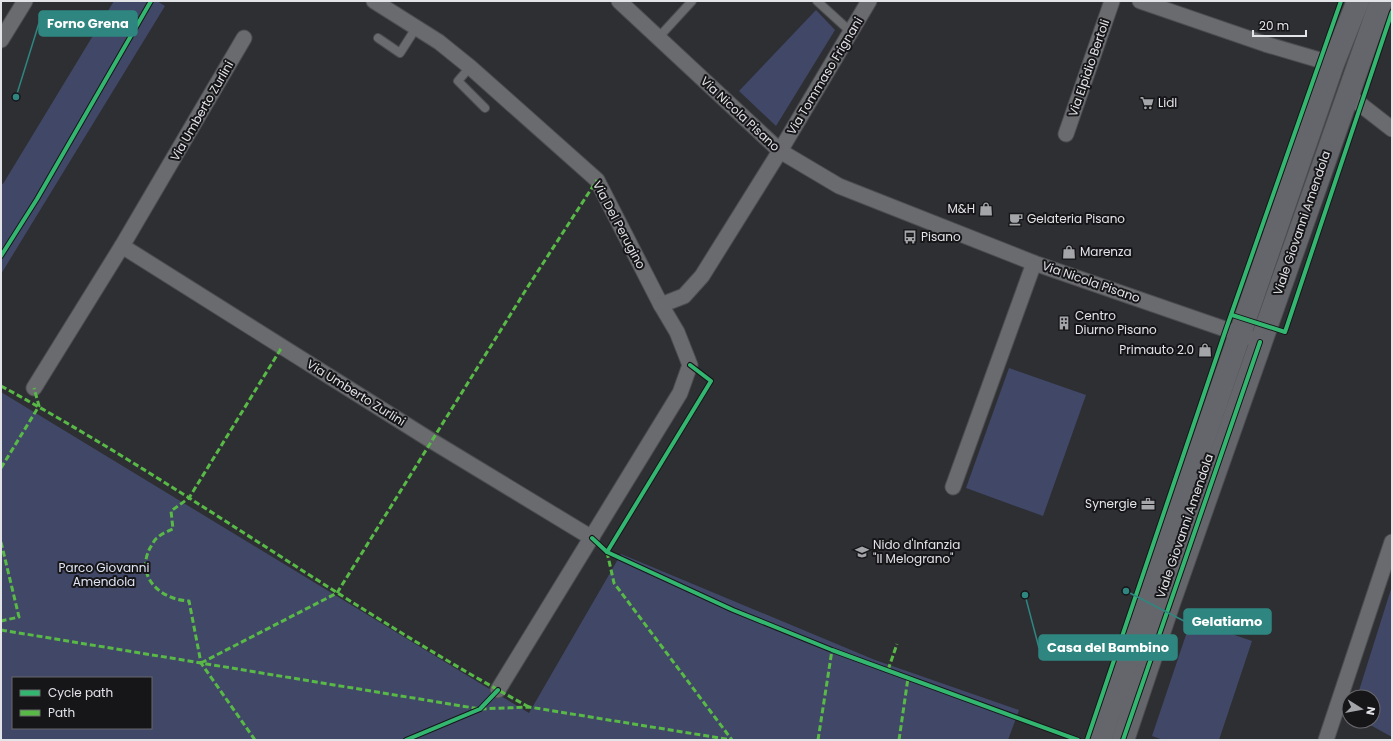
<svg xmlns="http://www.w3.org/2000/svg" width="1393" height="741" font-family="Poppins,sans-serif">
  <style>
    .green { fill: #414767; fill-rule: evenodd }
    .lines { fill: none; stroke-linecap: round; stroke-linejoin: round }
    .service-casing { stroke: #4c4d50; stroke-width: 10 }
    .minor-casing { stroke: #4c4d50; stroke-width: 17 }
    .secondary-casing { stroke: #4c4d50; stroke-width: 24 }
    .service { stroke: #6a6b6e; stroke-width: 8 }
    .minor { stroke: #6a6b6e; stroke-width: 15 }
    .secondary { stroke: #65666b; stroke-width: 22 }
    .quiet { stroke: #58b947; stroke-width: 3; stroke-dasharray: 6 3; stroke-linecap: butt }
    .cycleway-casing { stroke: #161619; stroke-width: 6 }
    .cycleway { stroke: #33b770; stroke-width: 4 }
    .labels { text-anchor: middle; stroke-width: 4; stroke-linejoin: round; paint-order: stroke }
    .street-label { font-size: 12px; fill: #e3e4e8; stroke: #161619 }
    .poi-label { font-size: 12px; fill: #e3e4e8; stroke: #161619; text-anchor: start }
    .park-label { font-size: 12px; fill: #dfe4f5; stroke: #161619 }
    .leader { fill: none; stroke: #2f8680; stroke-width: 1.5 }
    .callout-dot { fill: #2f8680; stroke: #161619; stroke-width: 1.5 }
    .callout { fill: #2f8680; stroke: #2f8680; stroke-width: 1.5 }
    .callout-label { font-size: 13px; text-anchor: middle; font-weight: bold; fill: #fff }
  </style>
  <rect width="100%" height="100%" fill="#2e2f33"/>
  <g class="green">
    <polygon points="114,1 157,1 165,6 1,274 1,183 3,184"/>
    <polygon points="816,10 835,30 776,126 739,91"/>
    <polygon points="1009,368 1086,395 1043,516 966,488"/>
    <path d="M1,392L529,713L621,554L875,660L1019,710L1008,740H1ZM13,678H151V728H13Z"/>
    <polygon points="1392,586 1392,737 1363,721 1373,721 1373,697 1357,697"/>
    <polygon points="1191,620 1252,641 1219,740 1163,740 1152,736"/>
  </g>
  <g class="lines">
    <g class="service-casing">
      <g id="service">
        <polyline points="817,1 851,32"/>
        <polyline points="378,38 400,53 416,28"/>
        <polyline points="658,38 692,1"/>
        <polyline points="470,67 458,81 485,108"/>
      </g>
    </g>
    <g class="minor-casing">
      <g id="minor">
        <polyline points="374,1 439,42 470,67 597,180 661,305 684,296 702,276 780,151 869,1"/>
        <polyline points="619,1 780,151 839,186 1034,263 1248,337"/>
        <polyline points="1140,1 1265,44 1333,64"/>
        <polyline points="1,40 25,1"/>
        <polyline points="1347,94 1392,129"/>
        <polyline points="1066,134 1112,1"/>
        <polyline points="122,246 432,441 592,538"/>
        <polyline points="34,388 122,246 244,38"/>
        <polyline points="953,487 1034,263"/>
        <polyline points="498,690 680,393 690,365 677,332 661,305"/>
        <polyline points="1326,740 1392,542"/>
      </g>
    </g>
    <g class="secondary-casing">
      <g id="secondary">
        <polyline points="1100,740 1333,64 1358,1"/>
        <polyline points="1123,740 1169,603 1381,1"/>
      </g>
    </g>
    <use href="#service" class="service"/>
    <use href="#minor" class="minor"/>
    <use href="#secondary" class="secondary"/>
    <g class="quiet">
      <path d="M1,386C182,484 348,609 529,707"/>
      <polyline points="1,468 39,406 34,388"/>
      <polyline points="1,542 19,617 1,621"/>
      <polyline points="607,552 614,583 732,740"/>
      <polyline points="1,630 480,709 529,707 732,740"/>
      <polyline points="201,663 337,593 527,288 597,180"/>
      <polyline points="888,670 897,644"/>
      <path d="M255,740L201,663L189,601C161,600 135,577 150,548C152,545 154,540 157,538C161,534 168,531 173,529L171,511L189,498L282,347"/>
      <polyline points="818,740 832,650"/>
      <polyline points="899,740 908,678"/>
    </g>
    <g class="cycleway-casing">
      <g id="cycleway">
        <polyline points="1,256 37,199 151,1"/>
        <polyline points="1232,315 1285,332 1392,12"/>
        <polyline points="592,538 607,552 733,610 832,650 1078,740"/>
        <polyline points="607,552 711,381 690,365"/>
        <polyline points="406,740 480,709 498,690"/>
        <polyline points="1087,740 1226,329 1341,1"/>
        <polyline points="1123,740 1260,342"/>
      </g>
    </g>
    <use href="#cycleway" class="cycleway"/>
  </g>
  <defs>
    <g id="supermarket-bare" transform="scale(1.08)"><path d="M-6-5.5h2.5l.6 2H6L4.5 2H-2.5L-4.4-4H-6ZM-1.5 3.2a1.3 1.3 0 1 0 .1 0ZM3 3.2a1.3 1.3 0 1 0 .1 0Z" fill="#a4a5a9" stroke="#161619" stroke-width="2.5" paint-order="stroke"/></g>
    <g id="shop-bare" transform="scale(1.08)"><path d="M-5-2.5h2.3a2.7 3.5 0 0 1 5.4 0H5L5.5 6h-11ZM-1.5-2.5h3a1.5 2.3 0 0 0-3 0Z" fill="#a4a5a9" stroke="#161619" stroke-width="2.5" paint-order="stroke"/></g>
    <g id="cafe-bare" transform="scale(1.08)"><path d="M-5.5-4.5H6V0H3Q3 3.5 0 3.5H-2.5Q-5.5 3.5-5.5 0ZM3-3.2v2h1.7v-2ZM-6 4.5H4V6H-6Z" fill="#a4a5a9" stroke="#161619" stroke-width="2.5" paint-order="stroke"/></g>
    <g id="bus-bare" transform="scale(1.08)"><path d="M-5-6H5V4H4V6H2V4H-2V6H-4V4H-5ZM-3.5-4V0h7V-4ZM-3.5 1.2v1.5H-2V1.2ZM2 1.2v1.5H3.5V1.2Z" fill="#a4a5a9" stroke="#161619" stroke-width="2.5" paint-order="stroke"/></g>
    <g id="building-bare" transform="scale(1.08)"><path d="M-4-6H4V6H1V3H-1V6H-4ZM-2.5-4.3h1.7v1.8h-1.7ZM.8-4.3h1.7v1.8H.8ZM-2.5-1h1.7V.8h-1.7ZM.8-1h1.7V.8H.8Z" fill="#a4a5a9" stroke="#161619" stroke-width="2.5" paint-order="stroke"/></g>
    <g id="office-bare" transform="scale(1.08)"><path d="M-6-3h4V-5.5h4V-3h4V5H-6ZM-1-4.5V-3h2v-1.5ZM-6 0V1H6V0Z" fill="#a4a5a9" stroke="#161619" stroke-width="2.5" paint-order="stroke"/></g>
    <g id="school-bare" transform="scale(1.08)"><path d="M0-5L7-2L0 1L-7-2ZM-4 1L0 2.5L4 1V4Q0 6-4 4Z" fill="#a4a5a9" stroke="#161619" stroke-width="2.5" paint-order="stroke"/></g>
  </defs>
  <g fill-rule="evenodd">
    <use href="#supermarket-bare" x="1147" y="103"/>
    <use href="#shop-bare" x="986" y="209"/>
    <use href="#cafe-bare" x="1016" y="219"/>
    <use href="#bus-bare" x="910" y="237"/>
    <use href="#shop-bare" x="1069" y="252"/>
    <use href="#building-bare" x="1064" y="323"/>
    <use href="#shop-bare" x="1205" y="350"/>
    <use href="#office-bare" x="1148" y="504"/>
    <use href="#school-bare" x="862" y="552"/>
  </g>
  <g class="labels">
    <g class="street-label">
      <text transform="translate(1089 68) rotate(-71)" y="4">Via Elpidio Bertoli</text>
      <text transform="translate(825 76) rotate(-59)" y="4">Via Tommaso Frignani</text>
      <text transform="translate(202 111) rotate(-60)" y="4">Via Umberto Zurlini</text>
      <text transform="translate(740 114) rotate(43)" y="4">Via Nicola Pisano</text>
      <text transform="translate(1302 223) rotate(-71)" y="4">Viale Giovanni Amendola</text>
      <text transform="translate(619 225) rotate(62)" y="4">Via Del Perugino</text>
      <text transform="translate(1091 282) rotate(19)" y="4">Via Nicola Pisano</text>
      <text transform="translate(356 393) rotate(32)" y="4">Via Umberto Zurlini</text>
      <text transform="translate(1185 526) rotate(-71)" y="4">Viale Giovanni Amendola</text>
    </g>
    <g class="poi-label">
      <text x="1158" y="107">Lidl</text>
      <text x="975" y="213" text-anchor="end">M&amp;H</text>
      <text x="1027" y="223">Gelateria Pisano</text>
      <text x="921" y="241">Pisano</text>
      <text x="1080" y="256">Marenza</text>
      <text x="1075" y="320">Centro<tspan x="1075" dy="14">Diurno Pisano</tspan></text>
      <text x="1194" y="354" text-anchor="end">Primauto 2.0</text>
      <text x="1137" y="508" text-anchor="end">Synergie</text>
      <text x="873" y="549">Nido d'Infanzia<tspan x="873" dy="14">"Il Melograno"</tspan></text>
    </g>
    <g class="park-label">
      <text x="104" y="572">Parco Giovanni<tspan x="104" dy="14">Amendola</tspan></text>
    </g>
  </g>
  <path class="leader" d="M16 97L39 23M1126 591L1184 621M1025 595L1039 648"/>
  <g class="callout-dot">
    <circle cx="16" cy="97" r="4"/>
    <circle cx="1126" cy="591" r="4"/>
    <circle cx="1025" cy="595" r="4"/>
  </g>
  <g class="callout">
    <rect x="39" y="11" width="98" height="25" rx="4"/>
    <rect x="1184" y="609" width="87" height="25" rx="4"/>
    <rect x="1039" y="635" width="138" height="25" rx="4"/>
  </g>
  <g class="callout-label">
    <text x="88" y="28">Forno Grena</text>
    <text x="1227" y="626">Gelatiamo</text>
    <text x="1108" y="652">Casa del Bambino</text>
  </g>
  <rect width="1393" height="741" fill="none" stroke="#e3e4e8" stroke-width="4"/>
  <rect x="12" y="677" width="140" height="52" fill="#161619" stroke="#68686c"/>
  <rect x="20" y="690" width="20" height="6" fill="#33b770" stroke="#68686c"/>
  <text x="48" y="697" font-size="12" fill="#e3e4e8">Cycle path</text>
  <rect x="20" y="710" width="20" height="6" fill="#58b947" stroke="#68686c"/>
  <text x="48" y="717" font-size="12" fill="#e3e4e8">Path</text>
  <g transform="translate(1361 709) rotate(101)"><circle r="19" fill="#161619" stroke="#68686c"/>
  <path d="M0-3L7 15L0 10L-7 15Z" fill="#a4a5a9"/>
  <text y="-6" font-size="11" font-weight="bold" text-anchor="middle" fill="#e3e4e8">N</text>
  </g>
  <path d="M1253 30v6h53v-6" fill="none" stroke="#e3e4e8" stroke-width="2"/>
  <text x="1259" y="30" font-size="12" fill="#e3e4e8" stroke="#161619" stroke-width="3" paint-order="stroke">20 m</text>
</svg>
